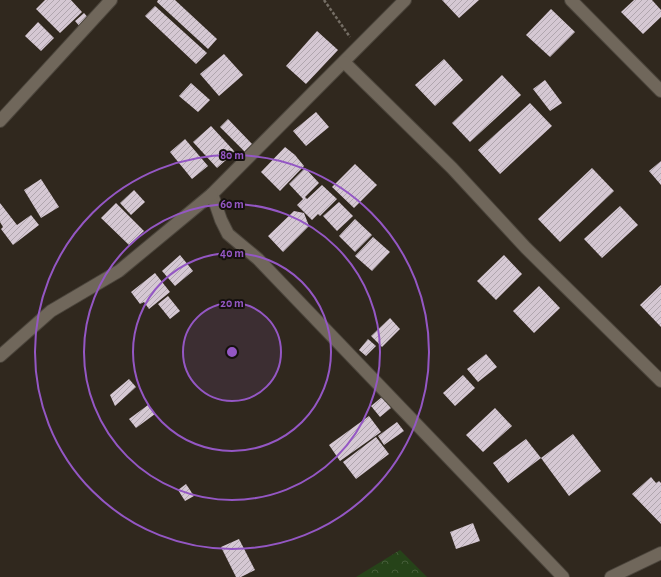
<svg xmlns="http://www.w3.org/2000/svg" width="661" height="577" font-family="'Alegreya Sans',sans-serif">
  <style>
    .forest { fill: url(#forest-crowns) }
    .building { fill: url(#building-hatch) }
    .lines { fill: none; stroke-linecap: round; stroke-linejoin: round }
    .minor-casing { stroke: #4b453c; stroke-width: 14 }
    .path { stroke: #756e65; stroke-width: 2.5; stroke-dasharray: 3 2; stroke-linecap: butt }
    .minor { stroke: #70675b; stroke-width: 12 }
    .ring { fill: none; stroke: #9457c4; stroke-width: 2 }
    .centre { fill: #9457c4; stroke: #15110d; stroke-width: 2 }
    .ring-label { font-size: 12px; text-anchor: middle; font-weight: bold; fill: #9457c4; stroke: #15110d; stroke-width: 4; stroke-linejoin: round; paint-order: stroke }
  </style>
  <defs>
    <pattern id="forest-crowns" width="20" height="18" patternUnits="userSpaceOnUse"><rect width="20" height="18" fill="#264319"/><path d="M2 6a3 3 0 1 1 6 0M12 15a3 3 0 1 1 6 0" fill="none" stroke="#455d39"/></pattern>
    <pattern id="building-hatch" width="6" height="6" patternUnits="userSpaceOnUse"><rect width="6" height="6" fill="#d5c8d3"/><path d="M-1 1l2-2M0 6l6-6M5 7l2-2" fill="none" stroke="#b0a6ae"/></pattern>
  </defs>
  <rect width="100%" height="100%" fill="#30281e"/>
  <polygon class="forest" points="400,550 427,577 356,577"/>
  <g class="building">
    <polygon points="45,0 71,0 82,12 60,33 36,9"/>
    <polygon points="158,0 175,0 217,39 208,49 157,2"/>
    <polygon points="442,0 479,0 459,18"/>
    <polygon points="634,0 652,0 661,10 661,17 643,34 621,12"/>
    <polygon points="155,6 207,53 196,64 145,16"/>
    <polygon points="551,9 575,32 550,57 526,35"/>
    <polygon points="84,13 91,21 82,29 75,21"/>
    <polygon points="38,22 54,38 41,51 25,36"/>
    <polygon points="317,31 338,50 306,84 286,66"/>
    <polygon points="224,54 243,75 219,96 200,74"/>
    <polygon points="444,59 463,80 435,106 415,85"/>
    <polygon points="502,75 521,95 470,142 452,123"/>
    <polygon points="545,80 562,103 550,111 533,89"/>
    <polygon points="191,83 210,100 198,112 179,96"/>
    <polygon points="530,103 552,126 500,174 478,150"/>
    <polygon points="316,112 329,127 306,146 293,131"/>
    <polygon points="228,119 253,145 245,152 220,127"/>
    <polygon points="211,126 235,152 217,168 193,142"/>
    <polygon points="185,139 208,166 192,179 170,152"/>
    <polygon points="285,147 295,155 304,166 280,191 261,172"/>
    <polygon points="661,161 661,185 649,171"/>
    <polygon points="355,164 377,185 354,208 332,187"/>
    <polygon points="305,168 319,183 305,197 307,199 322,185 337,199 320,216 318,214 312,220 297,205 303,199 289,184"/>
    <polygon points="592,168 614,191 560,242 538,219"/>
    <polygon points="41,179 59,207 41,218 24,190"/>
    <polygon points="134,190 145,202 131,215 120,203"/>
    <polygon points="339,202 353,216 337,231 323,216"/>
    <polygon points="0,203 17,225 31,215 39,225 13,245 1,229 3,227 0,222"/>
    <polygon points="116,203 144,231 129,245 101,218"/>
    <polygon points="620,206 638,225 602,258 584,239"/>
    <polygon points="294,211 304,213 309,226 283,252 268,236"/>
    <polygon points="355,219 372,235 355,252 339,236"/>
    <polygon points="373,237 390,252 372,271 355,256"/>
    <polygon points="180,255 193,271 175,286 162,271"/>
    <polygon points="504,255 522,274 496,300 477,281"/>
    <polygon points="155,273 170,292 149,309 144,302 140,304 131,292"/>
    <polygon points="661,285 661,327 640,305"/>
    <polygon points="539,286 560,308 534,333 513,311"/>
    <polygon points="168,296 180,311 170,319 158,304"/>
    <polygon points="390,318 400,329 382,347 371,336"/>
    <polygon points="368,339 376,346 366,356 359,350"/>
    <polygon points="486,354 497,367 478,382 467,369"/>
    <polygon points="463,375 475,388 455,406 443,393"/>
    <polygon points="129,379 136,387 115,406 110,395"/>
    <polygon points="382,397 391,408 380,417 371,406"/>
    <polygon points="148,405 155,414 136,428 129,419"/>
    <polygon points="495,408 512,426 483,452 466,435"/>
    <polygon points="369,416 381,432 340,461 329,445"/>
    <polygon points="397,422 404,431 384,445 378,436"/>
    <polygon points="573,434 601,471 569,496 541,458"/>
    <polygon points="376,437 389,454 356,479 343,462"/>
    <polygon points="526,439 541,458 508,483 493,463"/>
    <polygon points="651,477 656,483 659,481 661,483 661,524 632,494"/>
    <polygon points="186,484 194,496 185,501 178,490"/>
    <polygon points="473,523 480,541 456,549 450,532"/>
    <polygon points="239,539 255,570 241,577 236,577 221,547"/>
  </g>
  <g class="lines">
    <g class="minor-casing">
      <g id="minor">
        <polyline points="405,0 212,194 221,220 228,234 258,259 563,577"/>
        <polyline points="571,0 661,91"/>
        <polyline points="344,62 452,168 526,248 661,381"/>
        <polyline points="0,121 111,0"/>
        <polyline points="0,356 51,311 119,271 212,194"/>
        <polyline points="611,577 661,553"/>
      </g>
    </g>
    <polyline class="path" points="324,0 350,37"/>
    <use href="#minor" class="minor"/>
  </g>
  <circle cx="232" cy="352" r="49" fill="#9457c4" fill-opacity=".12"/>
  <g class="ring">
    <circle cx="232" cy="352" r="49"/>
    <circle cx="232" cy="352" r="99"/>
    <circle cx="232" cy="352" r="148"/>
    <circle cx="232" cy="352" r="197"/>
  </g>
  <circle cx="232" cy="352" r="6" class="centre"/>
  <g class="ring-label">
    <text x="232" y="159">80 m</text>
    <text x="232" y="208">60 m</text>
    <text x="232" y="257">40 m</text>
    <text x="232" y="307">20 m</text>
  </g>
</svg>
